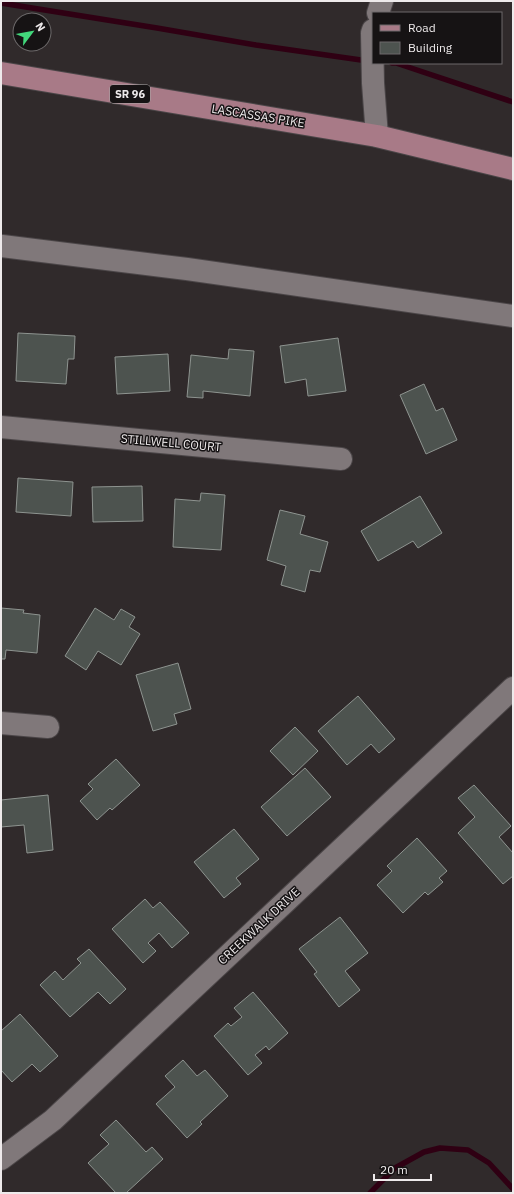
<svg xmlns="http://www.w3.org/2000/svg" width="514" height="1194" font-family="'IBM Plex Sans',sans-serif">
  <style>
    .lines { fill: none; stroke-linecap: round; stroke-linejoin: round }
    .stream { stroke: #2f0013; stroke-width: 5.5 }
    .building { fill: #4d534f; stroke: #8e9490 }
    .minor-casing { stroke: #4b4648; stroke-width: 24 }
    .major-casing { stroke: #4b4648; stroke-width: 24 }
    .minor { stroke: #80787a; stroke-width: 22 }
    .major { stroke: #a87a87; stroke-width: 22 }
    .labels { text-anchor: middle; stroke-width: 3; stroke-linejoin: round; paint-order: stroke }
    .shield { fill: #161314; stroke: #adaaaa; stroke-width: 1 }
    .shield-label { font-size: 11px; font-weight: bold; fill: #eeeaeb }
    .street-label { font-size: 12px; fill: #eeeaeb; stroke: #161314 }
  </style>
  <rect width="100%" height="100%" fill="#302a2b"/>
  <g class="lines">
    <g class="stream">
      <polyline points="1,3 157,28 256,45 368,61"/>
      <polyline points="392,63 396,63 513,102"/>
      <polyline points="370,1193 395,1168 424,1152 440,1148 468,1150 489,1163 513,1189"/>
    </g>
  </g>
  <g class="building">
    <polygon points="18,333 75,336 74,359 68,359 66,384 16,381"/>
    <polygon points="338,338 346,391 308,396 306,379 285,383 280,346"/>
    <polygon points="229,349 254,351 250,396 203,391 203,398 187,397 191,355 228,359"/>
    <polygon points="168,354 170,391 117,394 115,357"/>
    <polygon points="424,384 436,411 443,408 457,440 426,454 400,395"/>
    <polygon points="18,478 73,482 71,516 16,512"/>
    <polygon points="142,486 143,521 93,522 92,487"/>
    <polygon points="201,493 225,495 221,550 173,547 175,499 200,501"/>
    <polygon points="420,496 442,533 418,548 413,541 378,561 361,531"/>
    <polygon points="280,510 305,516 300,534 328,542 320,572 310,570 305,592 281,585 286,566 267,560"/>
    <polygon points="1,608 24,610 23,613 40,615 37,653 6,650 5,659 1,659"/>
    <polygon points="95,608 114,620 121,609 135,617 129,627 140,634 121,665 98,651 86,670 65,656"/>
    <polygon points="178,663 191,709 174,714 177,724 153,731 136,675"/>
    <polygon points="358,696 395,739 379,753 371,744 347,765 318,731"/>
    <polygon points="295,727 318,751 293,775 270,751"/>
    <polygon points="116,759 140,785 112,810 110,808 97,820 80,801 93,789 88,784"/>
    <polygon points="305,768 331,797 287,836 261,807"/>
    <polygon points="474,785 511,826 499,837 513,853 513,876 503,884 458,833 475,817 458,798"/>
    <polygon points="48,795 53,850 27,853 24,825 1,827 1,800"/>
    <polygon points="234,829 259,859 236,878 241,884 224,898 194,862"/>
    <polygon points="417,838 447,871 439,878 443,882 428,895 425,892 403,913 377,885 392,871 387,866"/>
    <polygon points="145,899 153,908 160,902 189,933 172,948 159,933 148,943 156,951 143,963 112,929"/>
    <polygon points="340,917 368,953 345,971 360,990 339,1007 314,974 317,972 299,949"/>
    <polygon points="89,949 126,989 110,1004 98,992 70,1017 40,985 55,971 63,980 81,963 77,959"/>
    <polygon points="253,992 288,1033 269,1050 266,1046 255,1055 262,1063 248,1075 214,1036 228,1023 231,1026 242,1017 234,1008"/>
    <polygon points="20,1014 58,1056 40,1072 32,1064 12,1082 1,1070 1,1031"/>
    <polygon points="183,1060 197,1076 205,1070 228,1096 200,1122 202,1124 187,1138 156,1104 175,1087 165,1076"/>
    <polygon points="116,1120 146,1152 152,1147 163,1159 126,1193 116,1193 88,1163 109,1144 100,1135"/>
  </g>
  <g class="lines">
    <g class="minor-casing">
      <g id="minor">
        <polyline points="378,13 382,1"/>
        <polyline points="373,30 372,33 373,83 377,136"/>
        <polyline points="2,246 187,269 513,316"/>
        <polyline points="1,427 341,459"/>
        <polyline points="1,723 48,727"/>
        <polyline points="1,1159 53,1120 513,688"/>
      </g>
    </g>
    <g class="major-casing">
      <polyline id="major" points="1,73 377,136 513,169"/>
    </g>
    <use href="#minor" class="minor"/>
    <use href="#major" class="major"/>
  </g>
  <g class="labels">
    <rect class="shield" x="110" y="85" width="40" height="18" rx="3"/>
    <g class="shield-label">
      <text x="130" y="98">SR 96</text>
    </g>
    <g class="street-label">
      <text transform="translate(258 116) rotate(9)" y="4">LASCASSAS PIKE</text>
      <text transform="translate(171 443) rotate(5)" y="4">STILLWELL COURT</text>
      <text transform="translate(259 926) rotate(-43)" y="4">CREEKWALK DRIVE</text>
    </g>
  </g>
  <rect width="514" height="1194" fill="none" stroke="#eeeaeb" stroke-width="4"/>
  <rect x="372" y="12" width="130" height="52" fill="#161314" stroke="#6c696a"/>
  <rect x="380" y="25" width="20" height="6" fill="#a87a87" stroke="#6c696a"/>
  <text x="408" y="32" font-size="12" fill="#eeeaeb">Road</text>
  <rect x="380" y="42" width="20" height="12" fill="#4d534f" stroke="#6c696a"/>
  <text x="408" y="52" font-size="12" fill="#eeeaeb">Building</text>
  <g transform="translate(32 32) rotate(58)"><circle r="19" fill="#161314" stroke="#6c696a"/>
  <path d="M0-3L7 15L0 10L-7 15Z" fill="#42d77b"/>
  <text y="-6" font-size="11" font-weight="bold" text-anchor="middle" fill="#eeeaeb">N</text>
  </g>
  <path d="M374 1174v6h57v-6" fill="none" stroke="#eeeaeb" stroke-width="2"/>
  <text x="380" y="1174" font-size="12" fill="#eeeaeb" stroke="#161314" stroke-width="3" paint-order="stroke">20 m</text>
</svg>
